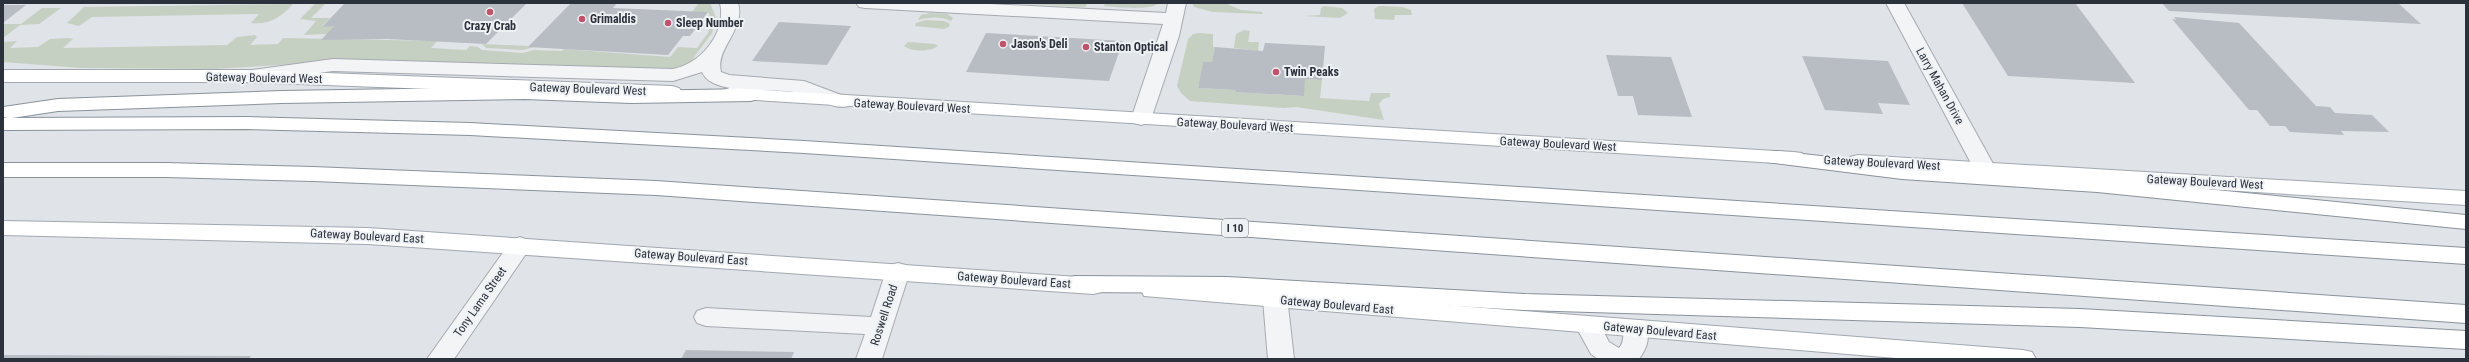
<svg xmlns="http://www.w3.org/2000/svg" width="2469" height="362" font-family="'Roboto Condensed',sans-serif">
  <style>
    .green { fill: #c6d0c2 }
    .building { fill: #b8bdc3 }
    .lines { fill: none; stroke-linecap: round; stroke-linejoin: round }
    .minor-casing { stroke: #a6aab0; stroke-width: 2 }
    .major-casing { stroke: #a1a8b1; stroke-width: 2 }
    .highway-casing { stroke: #89929c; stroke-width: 2 }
    .minor { fill: #f2f4f6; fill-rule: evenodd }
    .major { fill: #fff; fill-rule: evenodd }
    .highway { fill: #fff; fill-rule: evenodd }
    .poi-dot { fill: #be536a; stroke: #eff2f5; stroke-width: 1.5 }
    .labels { text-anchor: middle; stroke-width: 4; stroke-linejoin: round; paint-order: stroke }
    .shield { fill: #eff2f5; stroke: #666c74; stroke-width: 1 }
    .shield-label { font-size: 11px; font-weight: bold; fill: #2b323c }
    .poi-label { font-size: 12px; font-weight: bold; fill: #2b323c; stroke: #eff2f5; text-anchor: start }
    .street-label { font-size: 12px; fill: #2b323c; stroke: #eff2f5 }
  </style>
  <rect width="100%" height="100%" fill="#e0e3e7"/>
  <g class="green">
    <polygon points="316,3 326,3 311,18 330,18 322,26 334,26 327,34 304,35 316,21 300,19"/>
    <polygon points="699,3 710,3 716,18 712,33 689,64 678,70 349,61 213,69 81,68 3,62 3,42 17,41 10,48 38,47 50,39 69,38 73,39 63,48 227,45 237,37 255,35 257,37 250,45 278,44 283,38 437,41 431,48 466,50 470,46 478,47 482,50 522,53 534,50 562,51 564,49 670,57 678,47 697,48 708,33 712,21 708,12 692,12"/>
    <polygon points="1005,3 1094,3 1087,4 1085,7"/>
    <path d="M1105,3H1159C1151,11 1116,7 1104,6Z"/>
    <polygon points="1192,3 1225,3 1241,10 1262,12 1263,14 1213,12 1194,7"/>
    <path d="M293,4C281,17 270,25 251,23L259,14L92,17L79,26L67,23L84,7Z"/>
    <polygon points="1324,6 1342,8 1348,13 1340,18 1303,16 1320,15 1321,8"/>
    <polygon points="1379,6 1403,7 1411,10 1412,15 1395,15 1394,20 1375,19 1374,9"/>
    <polygon points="42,8 61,8 39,24 20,25 3,38 3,24 21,24"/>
    <path d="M930,13L947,14L953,18L951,21C940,16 929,17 918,20L921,15Z"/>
    <polygon points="926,20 944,21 950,24 949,27 944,29 915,26 916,23"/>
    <polygon points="1244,30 1250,31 1248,42 1259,42 1258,51 1234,48 1236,34"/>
    <polygon points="1199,33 1213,34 1213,47 1215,47 1212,62 1203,62 1198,88 1236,90 1235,92 1303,96 1305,79 1322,80 1320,98 1369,101 1371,93 1390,93 1390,97 1383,99 1379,104 1384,120 1296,107 1284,108 1190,101 1181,93 1177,86 1188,39 1193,34"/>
    <path d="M908,42L935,44L938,46C930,52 912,52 904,46Z"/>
    <polygon points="482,44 529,46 534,47 523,50 486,48"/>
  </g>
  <g class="building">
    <polygon points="345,3 527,3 486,44 387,39 321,40 334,26 322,27"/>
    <polygon points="571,3 617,3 613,8 708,12 690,36 683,36 668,55 528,47"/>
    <polygon points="1962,3 2075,3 2135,83 2008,76"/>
    <polygon points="2162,3 2398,3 2421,24 2169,11"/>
    <polygon points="3,5 26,5 3,23"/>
    <polygon points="2174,17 2239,23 2316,106 2330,107 2335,113 2372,115 2389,132 2341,131 2344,135 2290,132 2285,126 2270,126 2257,110 2249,110 2172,19 2176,20"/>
    <polygon points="779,22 851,26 827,65 752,61"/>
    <polygon points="986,33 1123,41 1109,81 966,72"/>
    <polygon points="1265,43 1325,46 1322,80 1305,79 1304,96 1235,92 1236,90 1198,88 1203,62 1212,62 1215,47 1263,51"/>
    <polygon points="1606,55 1671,57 1692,117 1638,115 1633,96 1618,96"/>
    <polygon points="1802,56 1888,61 1910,105 1878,103 1883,114 1825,110"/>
    <polygon points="686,350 794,352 791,359 681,359"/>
    <polygon points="3,355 251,356 249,359 3,359"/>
  </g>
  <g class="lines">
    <g class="minor-casing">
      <g id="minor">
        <path d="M720,3H738C746,30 715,48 721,72L729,75L804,81L849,98L852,102L849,106C832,111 817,96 800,93C774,88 746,93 721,86C712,83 706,80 702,72L673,81L333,71L252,82L245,80L242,76L245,72L252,70L333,59L673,69C701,64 727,32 720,3Z"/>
        <polygon points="856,3 971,3 1166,13 1168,3 1186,3 1179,36 1151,119 1148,123 1141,125 1134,123 1131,119 1163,24 865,8 859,7"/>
        <polygon points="1886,3 1904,3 1996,169 1993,174 1985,176 1977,174 1974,169"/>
        <polygon points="520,237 528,240 532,245 454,359 427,359 512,240"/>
        <polygon points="898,263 906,265 910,271 882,359 856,359 865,334 706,326 697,323 694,317 697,311 706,308 871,317 886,271 890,265"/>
        <polygon points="1274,280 1283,282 1286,288 1294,359 1268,359 1262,288 1265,282"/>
        <path d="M1588,316L1597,319L1609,342L1619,348C1626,341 1621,331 1626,323L1635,320L1644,323C1651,336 1648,347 1639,359H1598L1591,354L1575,325L1579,319Z"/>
      </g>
    </g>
    <g class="major-casing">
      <g id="major">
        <polygon points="3,70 245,70 672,86 679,88 682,92 679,96 672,98 245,82 3,82"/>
        <polygon points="730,88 1794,152 1802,153 1805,158 1802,163 1794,164 723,98 720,94 723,90"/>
        <polygon points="1858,155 2466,191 2466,205 1850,167 1847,162 1850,157"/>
        <polygon points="3,221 368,228 1093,278 1102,280 1105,286 1102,292 1093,294 368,244 3,235"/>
        <polygon points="1153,282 2023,350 2032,352 2036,359 1908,359 1144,296 1141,290 1144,284"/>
      </g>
    </g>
    <g class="highway-casing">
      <g id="highway">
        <polygon points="525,87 631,91 751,89 758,91 761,95 758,99 751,101 631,103 525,99 282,103 58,111 12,118 246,117 470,123 804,141 2466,248 2466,264 804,153 470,135 246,129 3,130 3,118 7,118 3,117 3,107 58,99 282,91"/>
        <polygon points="1775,151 1902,165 2097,178 2466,215 2466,229 2097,192 1902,179 1767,162 1764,157 1767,152"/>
        <polygon points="3,163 166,163 313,167 656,181 2466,305 2466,323 656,195 313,181 166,177 3,177"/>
        <polygon points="1075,276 1227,277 1524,294 2080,309 2466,331 2466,349 2080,327 1524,310 1227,293 1075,292 1066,290 1063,284 1066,278"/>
      </g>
    </g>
    <use href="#minor" class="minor"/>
    <use href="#major" class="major"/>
    <use href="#highway" class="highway"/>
  </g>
  <g class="poi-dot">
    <circle cx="490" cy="12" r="4"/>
    <circle cx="582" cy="19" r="4"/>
    <circle cx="668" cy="23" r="4"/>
    <circle cx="1003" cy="44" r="4"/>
    <circle cx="1086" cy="47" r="4"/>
    <circle cx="1276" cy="72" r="4"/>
  </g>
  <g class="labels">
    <rect class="shield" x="1222" y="219" width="26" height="18" rx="3"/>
    <g class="shield-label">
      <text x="1235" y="232">I 10</text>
    </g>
    <g class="poi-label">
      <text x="590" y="23">Grimaldis</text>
      <text x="676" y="27">Sleep Number</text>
      <text x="490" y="30" text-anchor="middle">Crazy Crab</text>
      <text x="1011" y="48">Jason's Deli</text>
      <text x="1094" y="51">Stanton Optical</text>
      <text x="1284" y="76">Twin Peaks</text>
    </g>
    <g class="street-label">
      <text transform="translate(264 78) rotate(1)" y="4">Gateway Boulevard West</text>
      <text transform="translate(1940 86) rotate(61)" y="4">Larry Mahan Drive</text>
      <text transform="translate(588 89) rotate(2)" y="4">Gateway Boulevard West</text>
      <text transform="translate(912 106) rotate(3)" y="4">Gateway Boulevard West</text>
      <text transform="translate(1235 125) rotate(3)" y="4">Gateway Boulevard West</text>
      <text transform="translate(1558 144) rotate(3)" y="4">Gateway Boulevard West</text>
      <text transform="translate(1882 163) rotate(3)" y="4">Gateway Boulevard West</text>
      <text transform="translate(2205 182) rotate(3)" y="4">Gateway Boulevard West</text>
      <text transform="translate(367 236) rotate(3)" y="4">Gateway Boulevard East</text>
      <text transform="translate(691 257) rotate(4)" y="4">Gateway Boulevard East</text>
      <text transform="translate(1014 280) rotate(4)" y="4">Gateway Boulevard East</text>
      <text transform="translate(480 302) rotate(-55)" y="4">Tony Lama Street</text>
      <text transform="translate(1337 305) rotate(5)" y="4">Gateway Boulevard East</text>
      <text transform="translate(884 315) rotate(-72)" y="4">Roswell Road</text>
      <text transform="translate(1660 331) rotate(5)" y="4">Gateway Boulevard East</text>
    </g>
  </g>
  <rect width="2469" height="362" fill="none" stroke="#2b323c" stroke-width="8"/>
</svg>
